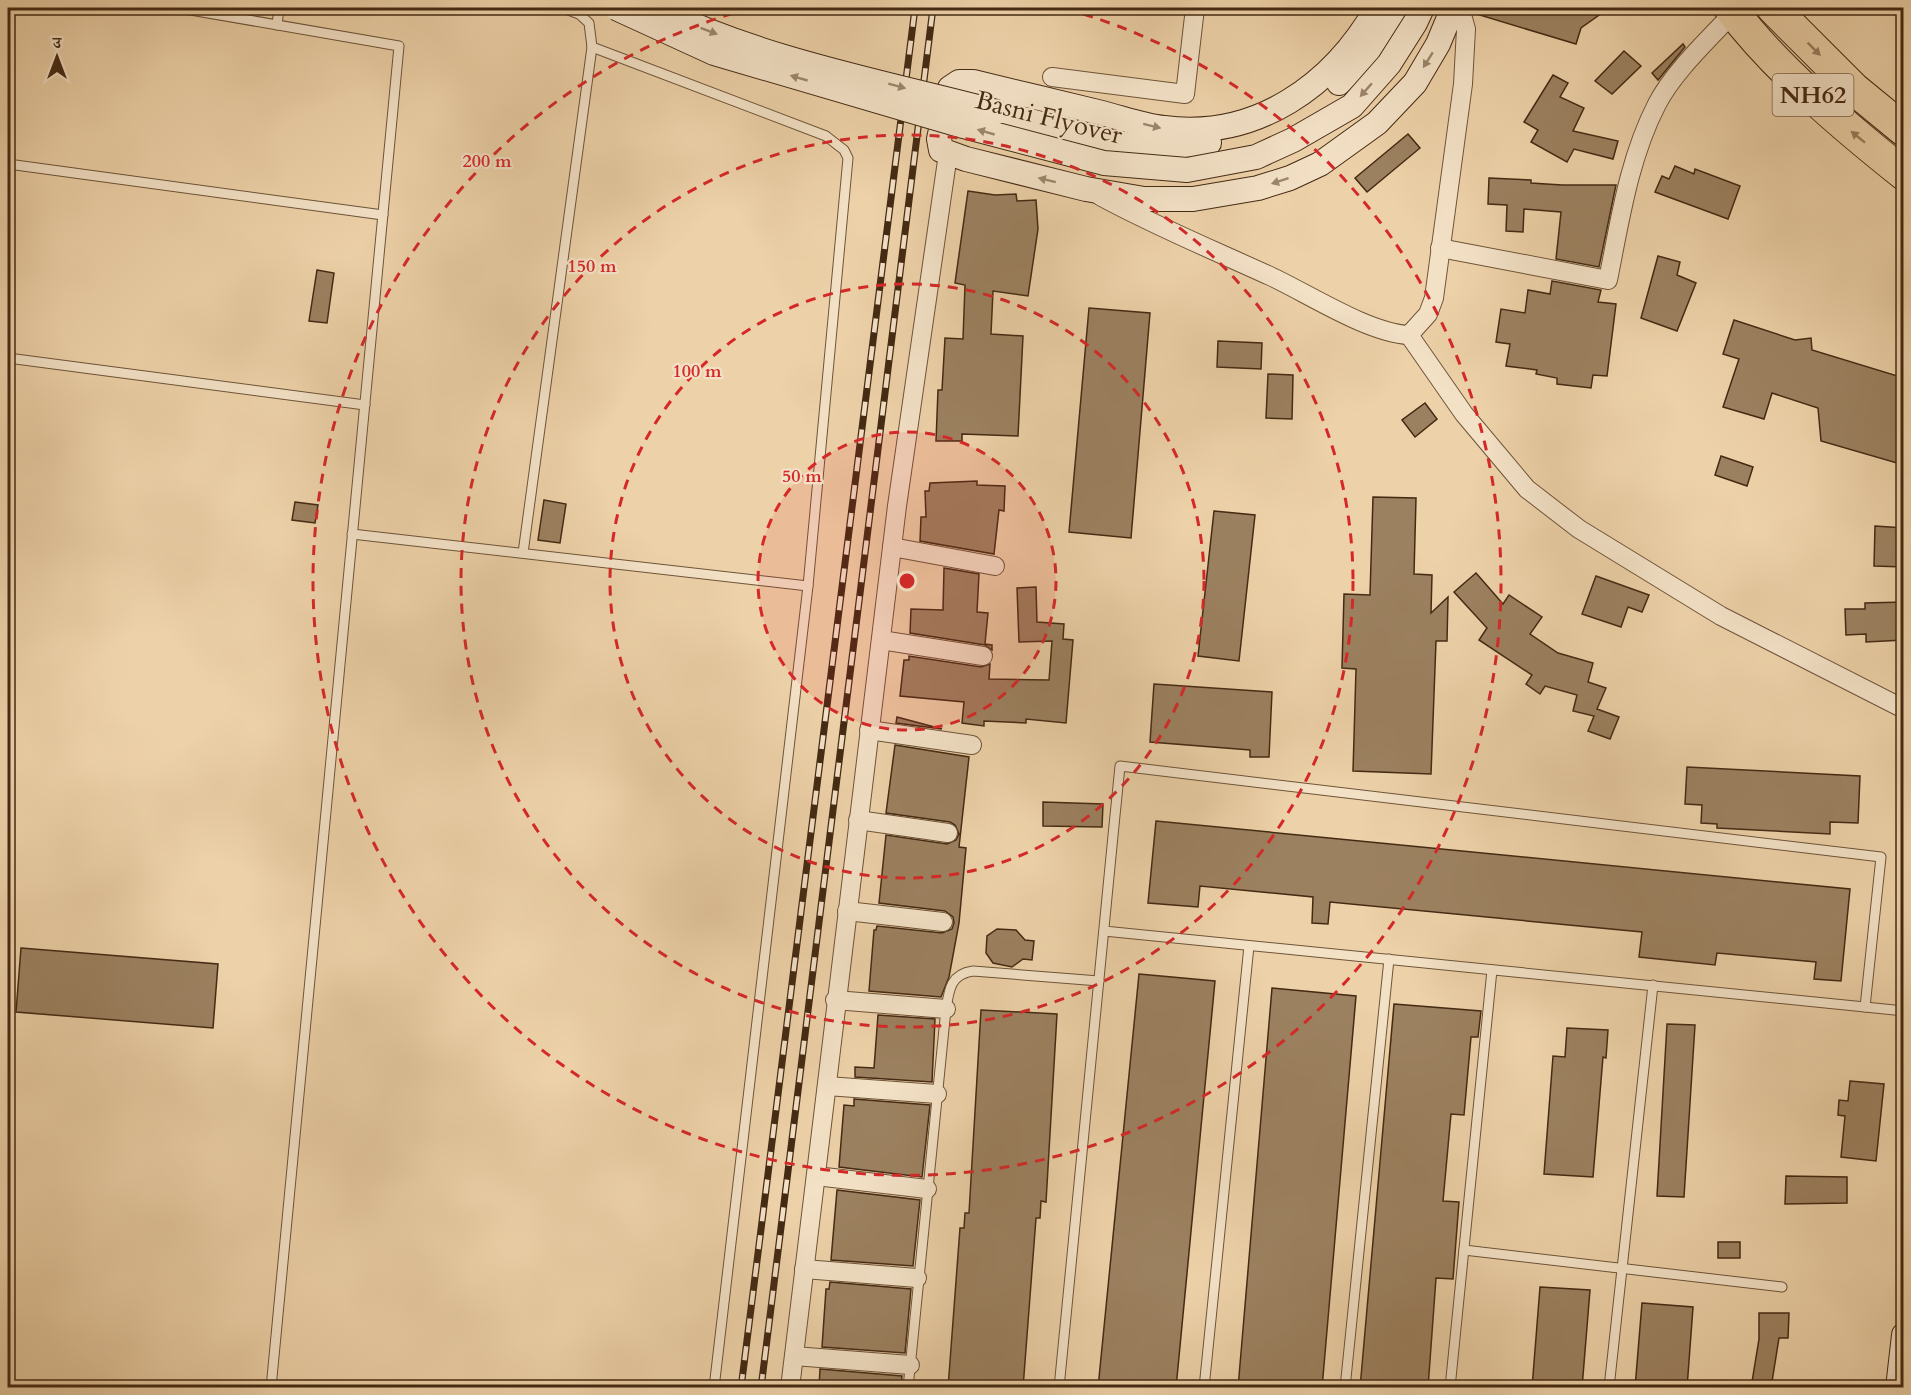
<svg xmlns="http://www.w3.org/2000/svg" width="1911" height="1395" font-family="Cardo,'Noto Serif Devanagari',serif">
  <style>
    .building { fill: #9c8160; stroke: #442a13; stroke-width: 1.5 }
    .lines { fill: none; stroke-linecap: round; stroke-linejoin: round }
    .lane-casing { stroke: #6e5438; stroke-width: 11 }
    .street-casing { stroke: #6e5438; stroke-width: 20 }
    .secondary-casing { stroke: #442a13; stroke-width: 26 }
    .highway-casing { stroke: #442a13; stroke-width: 34 }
    .lane { stroke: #f3e1c6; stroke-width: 9 }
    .street { stroke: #f3e1c6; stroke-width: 18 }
    .secondary { stroke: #f3e1c6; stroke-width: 24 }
    .highway { stroke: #edd1a8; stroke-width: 32 }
    .rail-casing { stroke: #442a13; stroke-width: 7 }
    .rail { stroke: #f3e1c6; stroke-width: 4.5; stroke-dasharray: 14; stroke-linecap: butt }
    .secondary-bridge-casing { stroke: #442a13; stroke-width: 26; stroke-linecap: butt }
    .secondary-bridge { stroke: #f3e1c6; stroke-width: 24 }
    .oneway { fill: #9c866c }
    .oneway2 { fill: #987e5e }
    .ring { fill: none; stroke: #d62828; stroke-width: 3; stroke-dasharray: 10 8 }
    .labels { text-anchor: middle; stroke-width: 4.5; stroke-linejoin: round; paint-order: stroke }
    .shield { fill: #f3e1c6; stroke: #786149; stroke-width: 1.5 }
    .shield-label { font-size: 24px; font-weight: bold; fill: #442a13 }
    .street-label { font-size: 26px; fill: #442a13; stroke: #f3e1c6 }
    .centre { fill: #d62828; stroke: #f3e1c6; stroke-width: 3 }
    .ring-label { font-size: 18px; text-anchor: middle; font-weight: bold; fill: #d62828; stroke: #f3e1c6; stroke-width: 4.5; stroke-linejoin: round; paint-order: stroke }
  </style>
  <rect width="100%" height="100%" fill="#edd1a8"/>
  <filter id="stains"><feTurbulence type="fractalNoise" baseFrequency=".00333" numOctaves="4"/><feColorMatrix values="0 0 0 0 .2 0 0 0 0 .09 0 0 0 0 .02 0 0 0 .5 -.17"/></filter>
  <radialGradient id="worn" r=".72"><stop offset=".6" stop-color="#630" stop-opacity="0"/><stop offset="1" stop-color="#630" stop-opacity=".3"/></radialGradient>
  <g class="building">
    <polygon points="1472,8 1609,8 1581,28 1576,44 1473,13"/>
    <polygon points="1683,44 1685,47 1658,80 1652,73"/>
    <polygon points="1624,51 1641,66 1612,94 1595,81"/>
    <polygon points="1553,75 1568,83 1560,97 1584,108 1573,131 1618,141 1613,159 1574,149 1567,162 1531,142 1538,130 1524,122"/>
    <polygon points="1408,134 1420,148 1367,192 1355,178"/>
    <polygon points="1675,166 1694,174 1695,169 1740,186 1728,219 1655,192 1662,176 1669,179"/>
    <polygon points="1489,178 1531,180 1531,183 1562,185 1616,185 1599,267 1556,259 1561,212 1524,209 1523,232 1506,231 1507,205 1488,204"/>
    <polygon points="968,191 995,195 1016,194 1017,201 1036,200 1038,229 1028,296 993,291 991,334 1023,336 1018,436 962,434 962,441 936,441 938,390 942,390 945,338 963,339 965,285 955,283"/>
    <polygon points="1658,256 1680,262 1677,275 1696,283 1677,331 1641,318"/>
    <polygon points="317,270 334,273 327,323 309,321"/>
    <polygon points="1552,281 1601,290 1598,302 1616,304 1607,376 1593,375 1591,388 1557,384 1557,378 1536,374 1537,370 1506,366 1510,344 1496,342 1501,309 1525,313 1528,290 1550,294"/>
    <polygon points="1089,308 1150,313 1131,538 1069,532"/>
    <polygon points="1734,320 1795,340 1811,338 1812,350 1904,378 1904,406 1898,424 1904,426 1904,465 1821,441 1818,408 1772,393 1764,419 1723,407 1739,359 1723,354"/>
    <polygon points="1218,341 1262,343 1261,369 1217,367"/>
    <polygon points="1268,374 1293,375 1292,419 1266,418"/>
    <polygon points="1425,403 1437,419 1415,437 1402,420"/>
    <polygon points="1721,456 1753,467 1747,486 1715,475"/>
    <polygon points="977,481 977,485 1005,486 1004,511 999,510 994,554 920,541 921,517 926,517 925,491 929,491 930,483"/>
    <polygon points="1373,497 1416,498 1414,574 1432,575 1431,613 1448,597 1447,641 1436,641 1431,774 1353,771 1356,669 1342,668 1344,594 1370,595"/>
    <polygon points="544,500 566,504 560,543 538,540"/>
    <polygon points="295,502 318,505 315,523 292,520"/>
    <polygon points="1214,511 1255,515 1239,661 1198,656"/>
    <polygon points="1875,526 1904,528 1904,567 1874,566"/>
    <polygon points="944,568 979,574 977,612 988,613 985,644 992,645 992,650 985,645 910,633 911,609 943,610"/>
    <polygon points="1476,573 1503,604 1509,595 1542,617 1530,634 1558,653 1593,663 1588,682 1606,688 1597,709 1619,717 1610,739 1588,731 1594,716 1573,711 1577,695 1545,686 1540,694 1526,684 1532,675 1479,640 1487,628 1454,592"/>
    <polygon points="1596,576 1649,595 1642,612 1628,607 1621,627 1582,614"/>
    <polygon points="1036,587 1037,622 1064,624 1063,639 1073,640 1066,723 1026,719 1026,723 984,721 984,726 962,723 964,702 900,696 904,660 909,660 909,656 981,667 990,664 989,679 1049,680 1052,641 1019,642 1017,588"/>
    <polygon points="1904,602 1904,640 1866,642 1866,634 1846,635 1845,609 1865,609 1865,603"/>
    <polygon points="1154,684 1272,692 1269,757 1250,757 1250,750 1150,742"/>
    <polygon points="897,717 942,729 896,723"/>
    <polygon points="895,745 969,757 959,847 966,848 959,923 949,977 941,997 869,991 874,930 876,930 877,926 942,933 952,929 954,923 953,917 945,911 879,903 886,835 947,844 956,840 959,834 955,825 950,822 886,813"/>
    <polygon points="1687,767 1860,776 1858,823 1830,822 1830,834 1717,828 1717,824 1701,823 1702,805 1685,804"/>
    <polygon points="1043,802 1103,804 1102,827 1043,826"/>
    <polygon points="1156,821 1850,889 1841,981 1814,979 1816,962 1717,953 1715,965 1639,957 1642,932 1330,902 1328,924 1312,923 1313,897 1200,886 1198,907 1148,903"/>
    <polygon points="997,929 1016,930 1025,940 1034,941 1032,960 1023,959 1012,967 993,963 986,953 987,936"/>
    <polygon points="21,948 218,964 213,1028 16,1012"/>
    <polygon points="1139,974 1215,981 1176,1388 1098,1388"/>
    <polygon points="1272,988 1356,996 1322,1388 1238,1388"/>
    <polygon points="1394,1004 1481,1011 1478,1037 1471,1037 1464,1115 1451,1114 1443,1201 1459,1202 1453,1279 1436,1278 1428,1388 1360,1388"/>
    <polygon points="981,1010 1057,1014 1046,1202 1041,1201 1040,1218 1036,1218 1023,1388 948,1388 960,1228 964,1228 965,1213 969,1213"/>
    <polygon points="878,1015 935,1019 932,1082 855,1077 855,1067 874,1068"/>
    <polygon points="1667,1024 1695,1025 1684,1197 1657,1196"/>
    <polygon points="1567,1028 1608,1030 1606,1058 1603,1057 1593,1177 1544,1174 1553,1056 1565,1057"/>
    <polygon points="1850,1081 1884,1084 1876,1161 1841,1157 1845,1116 1838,1115 1839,1100 1848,1101"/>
    <polygon points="854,1099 930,1105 922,1177 839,1167 844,1105 854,1106"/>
    <polygon points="1786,1176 1847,1177 1847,1203 1785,1204"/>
    <polygon points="837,1190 920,1200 913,1266 831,1260"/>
    <rect x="1718" y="1242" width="22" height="16"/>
    <polygon points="830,1282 911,1289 905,1353 822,1347 826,1289 829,1289"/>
    <polygon points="1540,1287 1590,1290 1582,1388 1532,1388"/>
    <polygon points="1642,1303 1693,1307 1687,1388 1635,1388"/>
    <polygon points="1759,1313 1789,1313 1788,1338 1779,1338 1771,1388 1751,1388 1759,1339"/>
    <polygon points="820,1369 902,1376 901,1388 819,1388"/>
  </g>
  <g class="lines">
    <g class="lane-casing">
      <g id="lane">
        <polyline points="179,8 399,46 271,1388"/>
        <polyline points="277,25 279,8"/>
        <polyline points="8,164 383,215"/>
        <polyline points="8,358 365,405"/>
        <polyline points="352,534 808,586 848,158 844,150 826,136 592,47"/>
        <polyline points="523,553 592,47 589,23 579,14 563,8"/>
        <polyline points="1865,1007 1904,1011"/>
        <polyline points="1464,1250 1782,1287"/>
        <polyline points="714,1388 808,586"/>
        <path d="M908,1388L946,1009C949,989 951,974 973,971L1099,981"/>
        <path d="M1059,1388C1079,1180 1099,973 1120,766L1881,857L1865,1007L1104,931"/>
        <polyline points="1204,1388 1249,946"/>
        <polyline points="1345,1388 1389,959"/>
        <polyline points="1450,1388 1492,970"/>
        <polyline points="1609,1388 1653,985"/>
      </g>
    </g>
    <g class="street-casing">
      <g id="street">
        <polyline points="1052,77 1185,94 1195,8"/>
        <path d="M1100,196C1155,226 1213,250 1270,276C1309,294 1368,333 1409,335L1428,314L1434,298L1463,84L1466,29L1460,8"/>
        <path d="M1440,248L1608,280C1620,220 1629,158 1657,104C1674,71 1709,39 1734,12"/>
        <polyline points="1409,335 1464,414 1527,489 1579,529 1721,616 1904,709"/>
        <polyline points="892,547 995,566"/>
        <polyline points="881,640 983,656"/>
        <polyline points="869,730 972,745"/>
        <polyline points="858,820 948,833"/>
        <polyline points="847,911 943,922"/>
        <polyline points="835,1000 946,1009"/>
        <polyline points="827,1086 937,1094"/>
        <polyline points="816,1176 927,1189"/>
        <polyline points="804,1269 917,1278"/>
        <polyline points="794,1356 910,1365"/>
        <polyline points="790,1388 897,506 948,154"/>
      </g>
    </g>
    <g class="secondary-casing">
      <g id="secondary">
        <path d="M1377,8C1333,85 1257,140 1164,128C1143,126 1122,118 1102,113C1059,103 1016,92 973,82H959L950,88L939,139L941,150L966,159L1086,189L1144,199H1193L1258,188L1290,178L1320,164L1377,123L1415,83L1438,44L1453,8"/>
        <polyline points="1339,83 1369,53 1397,8"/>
        <polyline points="997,112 1113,143 1160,147 1209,143"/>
        <polyline points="1898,1388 1904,1335"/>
      </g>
    </g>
    <g class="highway-casing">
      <g id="highway">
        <path d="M1730,8C1775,68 1845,127 1904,174"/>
        <polyline points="1773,8 1854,89 1904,130"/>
      </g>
    </g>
    <use href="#lane" class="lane"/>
    <use href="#street" class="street"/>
    <use href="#secondary" class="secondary"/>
    <use href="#highway" class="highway"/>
    <g class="rail-casing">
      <g id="rail">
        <polyline points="741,1388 915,8"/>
        <polyline points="761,1388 933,8"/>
      </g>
    </g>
    <use href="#rail" class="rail"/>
    <g class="secondary-bridge-casing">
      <g id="secondary-bridge">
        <polyline points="616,8 714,53 963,126 1104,163 1187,170 1256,157 1293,140 1352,106 1389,64 1415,23 1422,8"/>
        <path d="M656,8C762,60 883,82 997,112"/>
      </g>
    </g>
    <use href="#secondary-bridge" class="secondary-bridge"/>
  </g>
  <defs><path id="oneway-solid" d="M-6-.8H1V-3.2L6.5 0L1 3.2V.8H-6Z" transform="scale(1.5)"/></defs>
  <g class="oneway">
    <use href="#oneway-solid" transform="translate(709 31) rotate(21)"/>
    <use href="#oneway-solid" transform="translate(1428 60) rotate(122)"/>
    <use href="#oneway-solid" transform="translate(799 78) rotate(-164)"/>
    <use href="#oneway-solid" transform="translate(897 86) rotate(15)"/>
    <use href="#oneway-solid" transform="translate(1366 90) rotate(131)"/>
    <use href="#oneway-solid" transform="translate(1152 126) rotate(14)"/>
    <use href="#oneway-solid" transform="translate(986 132) rotate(-164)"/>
    <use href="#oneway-solid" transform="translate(1047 180) rotate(-166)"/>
    <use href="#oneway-solid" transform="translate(1280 181) rotate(162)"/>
  </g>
  <g class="oneway2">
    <use href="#oneway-solid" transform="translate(1814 49) rotate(45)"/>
    <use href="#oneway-solid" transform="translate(1858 137) rotate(-141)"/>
  </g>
  <circle cx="907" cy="581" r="149" fill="#d62828" fill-opacity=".12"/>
  <g class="ring">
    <circle cx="907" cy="581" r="149"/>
    <circle cx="907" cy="581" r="297"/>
    <circle cx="907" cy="581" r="446"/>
    <path d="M1066 9A594 594 0 1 1 748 9"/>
  </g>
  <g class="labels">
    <rect class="shield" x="1772.5" y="74" width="81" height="42" rx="4.5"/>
    <g class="shield-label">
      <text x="1813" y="103">NH62</text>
    </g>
    <g class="street-label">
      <text transform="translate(1049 117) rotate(14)" y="9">Basni Flyover</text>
    </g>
  </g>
  <circle cx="907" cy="581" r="9" class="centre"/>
  <g class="ring-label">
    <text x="487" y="167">200 m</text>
    <text x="592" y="272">150 m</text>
    <text x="697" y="377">100 m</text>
    <text x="802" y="482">50 m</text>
  </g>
  <rect width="1911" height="1395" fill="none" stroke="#edd1a8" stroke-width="30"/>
  <rect x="9" y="9" width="1893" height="1377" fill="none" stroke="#442a13" stroke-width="3"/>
  <rect x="15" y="15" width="1881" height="1365" fill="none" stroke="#442a13" stroke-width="1.5"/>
  <g transform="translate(57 57)" stroke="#f3e1c6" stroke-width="4.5" paint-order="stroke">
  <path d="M0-4.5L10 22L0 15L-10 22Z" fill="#442a13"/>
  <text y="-9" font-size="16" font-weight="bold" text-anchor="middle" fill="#442a13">उ</text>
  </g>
  <rect width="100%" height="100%" filter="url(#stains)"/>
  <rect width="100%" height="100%" fill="url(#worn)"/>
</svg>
